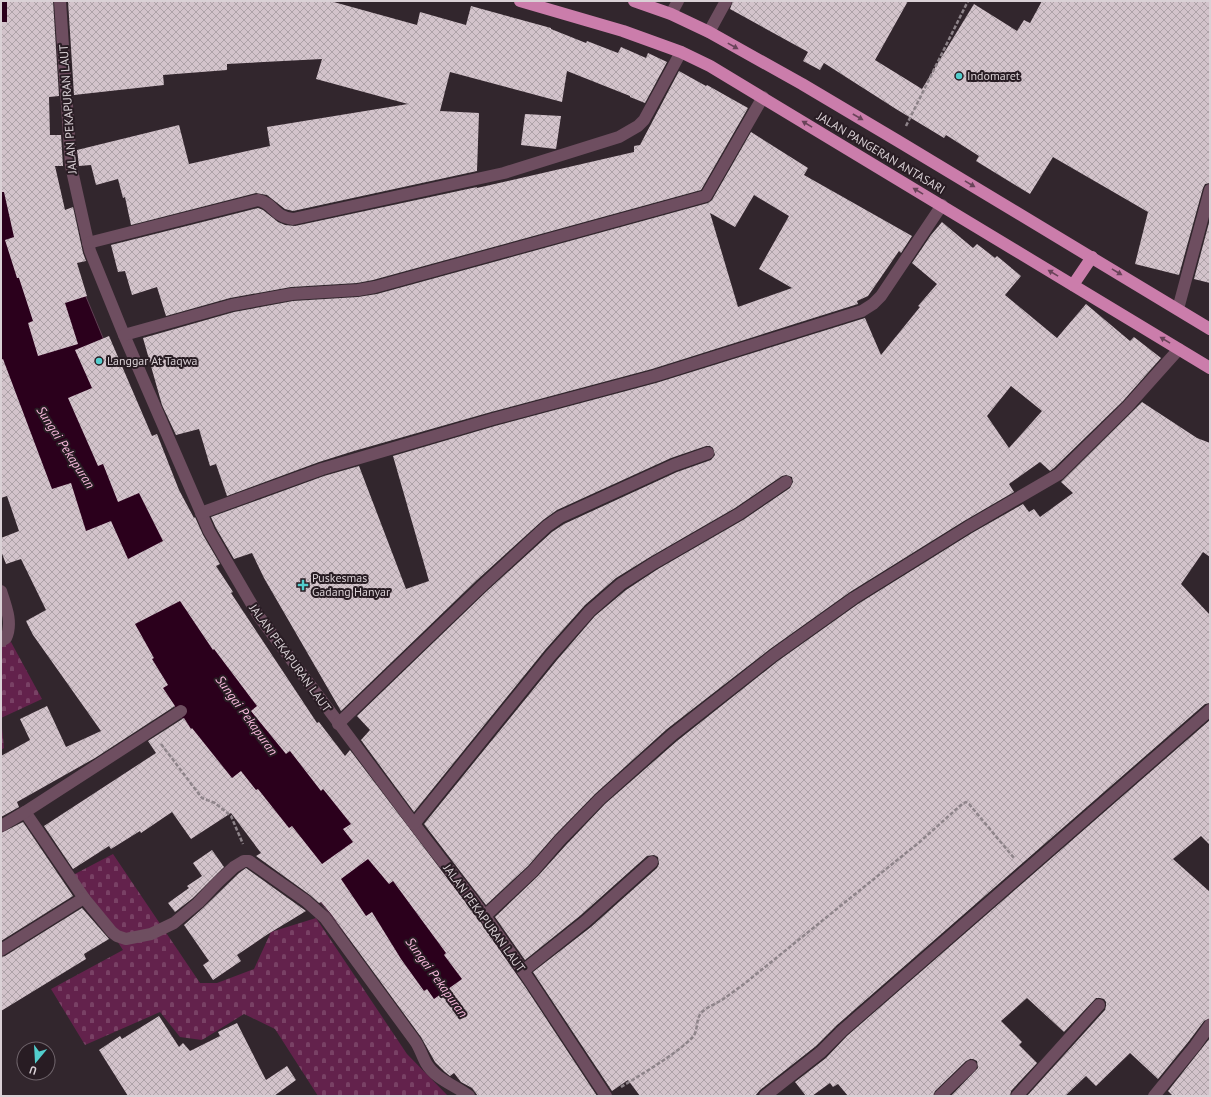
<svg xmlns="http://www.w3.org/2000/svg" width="1211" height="1097" font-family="'PT Sans',sans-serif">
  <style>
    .cemetery { fill: url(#cemetery-stones) }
    .water { fill: #2b001c; stroke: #603f54 }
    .building { fill: url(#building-cross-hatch); fill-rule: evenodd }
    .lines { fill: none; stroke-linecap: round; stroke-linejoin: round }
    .path { stroke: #8e848a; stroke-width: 2.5; stroke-dasharray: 4 2; stroke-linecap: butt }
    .minor { stroke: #6e4e60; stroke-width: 12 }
    .highway { stroke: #cb7dab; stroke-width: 12 }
    .oneway { fill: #694359 }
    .poi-dot { fill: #52cdcc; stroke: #281c23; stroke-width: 1.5 }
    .labels { text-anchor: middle; stroke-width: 4; stroke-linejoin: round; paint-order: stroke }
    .poi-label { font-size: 12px; fill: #dad1d6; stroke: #281c23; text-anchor: start }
    .street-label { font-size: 12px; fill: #dad1d6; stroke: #281c23 }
    .water-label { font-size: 13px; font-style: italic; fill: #f8badd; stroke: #281c23 }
  </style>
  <defs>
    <pattern id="cemetery-stones" width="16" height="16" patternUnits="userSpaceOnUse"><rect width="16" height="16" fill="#63224c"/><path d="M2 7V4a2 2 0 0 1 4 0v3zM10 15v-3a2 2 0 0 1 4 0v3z" fill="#794165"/></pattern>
    <pattern id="building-cross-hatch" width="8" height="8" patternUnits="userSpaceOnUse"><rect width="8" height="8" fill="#d3c3cb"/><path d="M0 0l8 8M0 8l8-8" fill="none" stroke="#aea2a8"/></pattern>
  </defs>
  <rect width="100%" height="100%" fill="#32262d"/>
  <g class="cemetery">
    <polygon points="11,642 42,699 1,718 4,748 1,750 1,646"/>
    <polygon points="113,854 200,983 217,983 254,969 271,932 316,918 407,1054 448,1096 318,1096 275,1029 244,1014 202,1040 180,1037 160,1012 85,1045 51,989 123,950 73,875"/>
  </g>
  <polygon class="water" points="1,1 40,1 41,97 65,246 125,391 202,558 273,665 582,1096 439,1051 219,775 171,701 1,473"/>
  <g class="building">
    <polygon points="7,1 53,1 59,96 49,97 50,135 61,135 63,166 55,166 65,210 73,207 83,253 86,261 77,263 87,296 65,303 78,344 38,356 28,323 33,321 19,278 17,278 5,240 14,237 4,192 1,192 1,22 7,22"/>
    <polygon points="68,1 330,1 417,25 420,12 466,25 471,6 551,28 551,29 586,43 587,41 618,53 621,47 646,58 648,53 667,62 645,103 630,97 630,96 567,71 562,102 450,72 440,111 479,113 477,171 293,211 285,209 267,195 256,193 131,225 125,197 123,198 118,179 96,185 91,165 79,166 77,150 179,125 189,164 270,146 267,127 408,104 316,79 322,59 227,64 227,70 163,75 164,85 74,95"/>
    <polygon points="733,1 908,1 875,60 922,89 974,4 1017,31 1024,20 1030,23 1042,1 1210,1 1210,183 1205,184 1203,188 1179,275 1135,264 1148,212 1053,157 1030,194 976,161 979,156 946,135 944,138 896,109 824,63 820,70 803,61 808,52 730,9"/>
    <polygon points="679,71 706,86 707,85 748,108 701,190 373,280 357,283 291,287 230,298 166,316 157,287 132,295 125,271 118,272 111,245 258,208 263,210 278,222 285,225 295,226 477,187 477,188 634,152 634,146 640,145"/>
    <polygon points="525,114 561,116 556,149 521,145"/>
    <path d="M751,132L808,168L804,175L912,236L901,253L899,251L868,296L857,301L858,304L652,369L491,412L354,451L319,462L227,496L216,464L210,466L199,429L176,435L162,405L143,338L234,312L293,301L358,297L377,294L708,203L712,200ZM754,195L789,216L759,269L792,288L738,307L710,213L735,227Z"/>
    <polygon points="1210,219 1210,283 1194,279"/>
    <path d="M942,222L973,248L977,244L995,258L997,256L1021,276L1005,295L1057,338L1086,304L1130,341L1134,337L1161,358L1123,401L1054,468L1050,471L1040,462L1009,484L1014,492L964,521L850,592L770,649L667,729L595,794L555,835L528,866L486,905L424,824L557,660L595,616L626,590L658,569L743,520L790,488L793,482L792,477L786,475L782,476L735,508L650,557L616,578L585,605L545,650L414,812L361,740L370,730L357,716L487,591L552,532L564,524L677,472L711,460L715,455L713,448L710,446H706L671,458L557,510L543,520L477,580L341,711L264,578L252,553L234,559L216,528L211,517L324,476L359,466L406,589L429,581L393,456L495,426L656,383L865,318L881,355L920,307L918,306L937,284L912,263L931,235ZM1011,386L1042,411L1009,448L987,416Z"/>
    <path d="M109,336L152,436L157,434L179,490L194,518L195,517L203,535L220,564L216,566L233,592L231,593L317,723L319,722L345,756L350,750L479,920L526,988L597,1096H478L472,1088L461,1082L454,1073L450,1076L445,1072L435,1062L421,1037L331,914L321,902L319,903L310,895L256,856L261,853L231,813L191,839L172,812L141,833L140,831L111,849L109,846L73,869L44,826L156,753L148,741L184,718L191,729L192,728L232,778L241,771L256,790L258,789L289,828L292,826L322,864L353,842L343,829L351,824L323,789L321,791L290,751L286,754L251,711L257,706L214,649L213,650L180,601L135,624L154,658L152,659L168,685L163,688L175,706L95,758L17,802L19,807L1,817V756L30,740L20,719L47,706L66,747L101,731L33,635L26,621L46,610L21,559L6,564L1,551V538L19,531L7,496L1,498V360L3,359L52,489L71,483L86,531L111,521L128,559L163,541L139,493L118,502L103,464L98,466L68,398L92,388L75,350ZM368,859L389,884L393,881L446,953L444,955L462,979L434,999L427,989L424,991L401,959L372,912L366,916L341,879Z"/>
    <polygon points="1142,402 1197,438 1210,443 1210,557 1203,552 1181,584 1210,615 1210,703 1205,704 837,1025 816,1046 760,1090 755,1096 640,1096 628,1080 612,1091 533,972 591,927 657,868 659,864 658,857 654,855 647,856 581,915 525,960 495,917 538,876 566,845 605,804 677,741 778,661 858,604 972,533 1023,504 1029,512 1034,509 1040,517 1073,493 1061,482"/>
    <polygon points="1210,720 1210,845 1201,836 1173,859 1210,892 1210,1018 1204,1021 1189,1041 1158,1079 1130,1053 1096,1086 1086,1076 1065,1096 1027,1096 1105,1010 1106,1006 1106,1002 1104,999 1100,998 1096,998 1064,1032 1027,998 1001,1021 1022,1042 1019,1045 1037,1063 1011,1091 1010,1096 951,1096 978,1068 977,1061 973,1059 970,1059 966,1061 935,1091 933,1096 848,1096 838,1084 833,1087 830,1083 812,1096 806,1096 795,1082 826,1058 847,1036"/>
    <polygon points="23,822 73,896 1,941 1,833"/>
    <polygon points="212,850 224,867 193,898 175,912 168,903 189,888 187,886 202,876 193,863"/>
    <polygon points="246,868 306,911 268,934 237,955 241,961 213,980 203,965 209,961 184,925 203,908 239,873"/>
    <polygon points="82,908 109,939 84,954 86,959 1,1011 1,957 5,956"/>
    <polygon points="159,1016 179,1047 183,1043 190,1051 220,1036 218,1032 237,1023 266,1080 287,1066 296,1080 274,1096 128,1096 99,1050 120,1036 122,1039"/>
    <polygon points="1210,1038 1210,1096 1173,1096 1168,1091"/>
  </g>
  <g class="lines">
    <g class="path">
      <polyline points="906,126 968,1"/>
      <polyline points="161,744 202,798 215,803 231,816 243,844"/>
      <path d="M621,1087C645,1072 670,1058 691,1039C699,1032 695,1021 701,1013C707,1007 715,1004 722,1000C729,995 737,989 744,984L922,840L962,804L966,802L969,804L1014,858"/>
    </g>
    <g class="minor">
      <polyline points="60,1 71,166 90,251 124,335 209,531 258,615 414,824 485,916 532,984 606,1096"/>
      <polyline points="671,14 678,1"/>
      <polyline points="709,32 726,1"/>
      <path d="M88,243L258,200C274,203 273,217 293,219L504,173L619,137L638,126L644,120L681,52"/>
      <polyline points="1178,309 1210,190"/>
      <polyline points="124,335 232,305 292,294 358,290 375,287 706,196 763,97"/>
      <polyline points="201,513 322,469 493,419 654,376 862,311 873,304 881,296 942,205"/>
      <path d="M1,591C6,606 13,623 6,638L1,641"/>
      <path d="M181,711L25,812L84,898L112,932L117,936L126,939L151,934L174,923L198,903L218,882L234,867L244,861H249L306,901L325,918L415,1041C420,1048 422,1056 426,1063C436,1080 455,1085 469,1096"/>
      <polyline points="338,724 482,586 547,526 560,517 674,465 708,453"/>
      <polyline points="414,824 551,655 590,611 621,584 654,563 739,514 786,482"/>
      <polyline points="1,826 25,812"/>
      <polyline points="485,916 533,871 560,840 600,799 672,735 774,655 854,598 968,527 1059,474 1128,406 1179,349"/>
      <polyline points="1,950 84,898"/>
      <polyline points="523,971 586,921 652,862"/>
      <polyline points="765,1096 821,1052 842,1031 1210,710"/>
      <polyline points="940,1096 971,1066"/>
      <polyline points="1017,1096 1099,1005"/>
      <polyline points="1154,1096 1195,1046 1210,1025"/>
    </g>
    <g class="highway">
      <polyline points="520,1 623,31 681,52 710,66 1210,368"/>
      <polyline points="634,1 671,14 709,32 802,84 898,141 1210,329"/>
      <polyline points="1073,285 1092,257"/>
    </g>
  </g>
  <defs><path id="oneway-solid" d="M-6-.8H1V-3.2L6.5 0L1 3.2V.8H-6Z"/></defs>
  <g class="oneway">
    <use href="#oneway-solid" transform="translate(733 46) rotate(29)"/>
    <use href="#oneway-solid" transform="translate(858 117) rotate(30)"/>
    <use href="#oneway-solid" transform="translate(807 124) rotate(-149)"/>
    <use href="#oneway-solid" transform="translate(970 184) rotate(31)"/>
    <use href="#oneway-solid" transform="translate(918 191) rotate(-149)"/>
    <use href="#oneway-solid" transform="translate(1117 272) rotate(31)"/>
    <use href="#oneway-solid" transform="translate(1053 273) rotate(-149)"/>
    <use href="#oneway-solid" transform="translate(1165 340) rotate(-149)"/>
  </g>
  <g class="poi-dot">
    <circle cx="959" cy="76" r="4"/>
    <circle cx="99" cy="361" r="4"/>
    <path d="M301 579h4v4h4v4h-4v4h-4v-4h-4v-4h4z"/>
  </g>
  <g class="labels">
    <g class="poi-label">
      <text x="967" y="80">Indomaret</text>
      <text x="107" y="365">Langgar At Taqwa</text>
      <text x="312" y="582">Puskesmas<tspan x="312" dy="14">Gadang Hanyar</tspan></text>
    </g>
    <g class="street-label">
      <text transform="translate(68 109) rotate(-94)" y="4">JALAN PEKAPURAN LAUT</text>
      <text transform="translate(881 153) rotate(31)" y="4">JALAN PANGERAN ANTASARI</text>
      <text transform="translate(290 658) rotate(54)" y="4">JALAN PEKAPURAN LAUT</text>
      <text transform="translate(484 918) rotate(54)" y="4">JALAN PEKAPURAN LAUT</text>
    </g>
    <g class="water-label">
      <text transform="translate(66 447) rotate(57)" y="5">Sungai Pekapuran</text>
      <text transform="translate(247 715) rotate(54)" y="5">Sungai Pekapuran</text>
      <text transform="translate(437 977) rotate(54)" y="5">Sungai Pekapuran</text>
    </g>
  </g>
  <rect width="1211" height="1097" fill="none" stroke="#dad1d6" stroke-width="4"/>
  <g transform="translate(36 1061) rotate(198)"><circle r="19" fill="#281c23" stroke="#6f646b"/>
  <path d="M0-3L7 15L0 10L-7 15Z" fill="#52cdcc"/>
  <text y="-6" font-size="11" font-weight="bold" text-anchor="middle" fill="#dad1d6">U</text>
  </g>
</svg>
